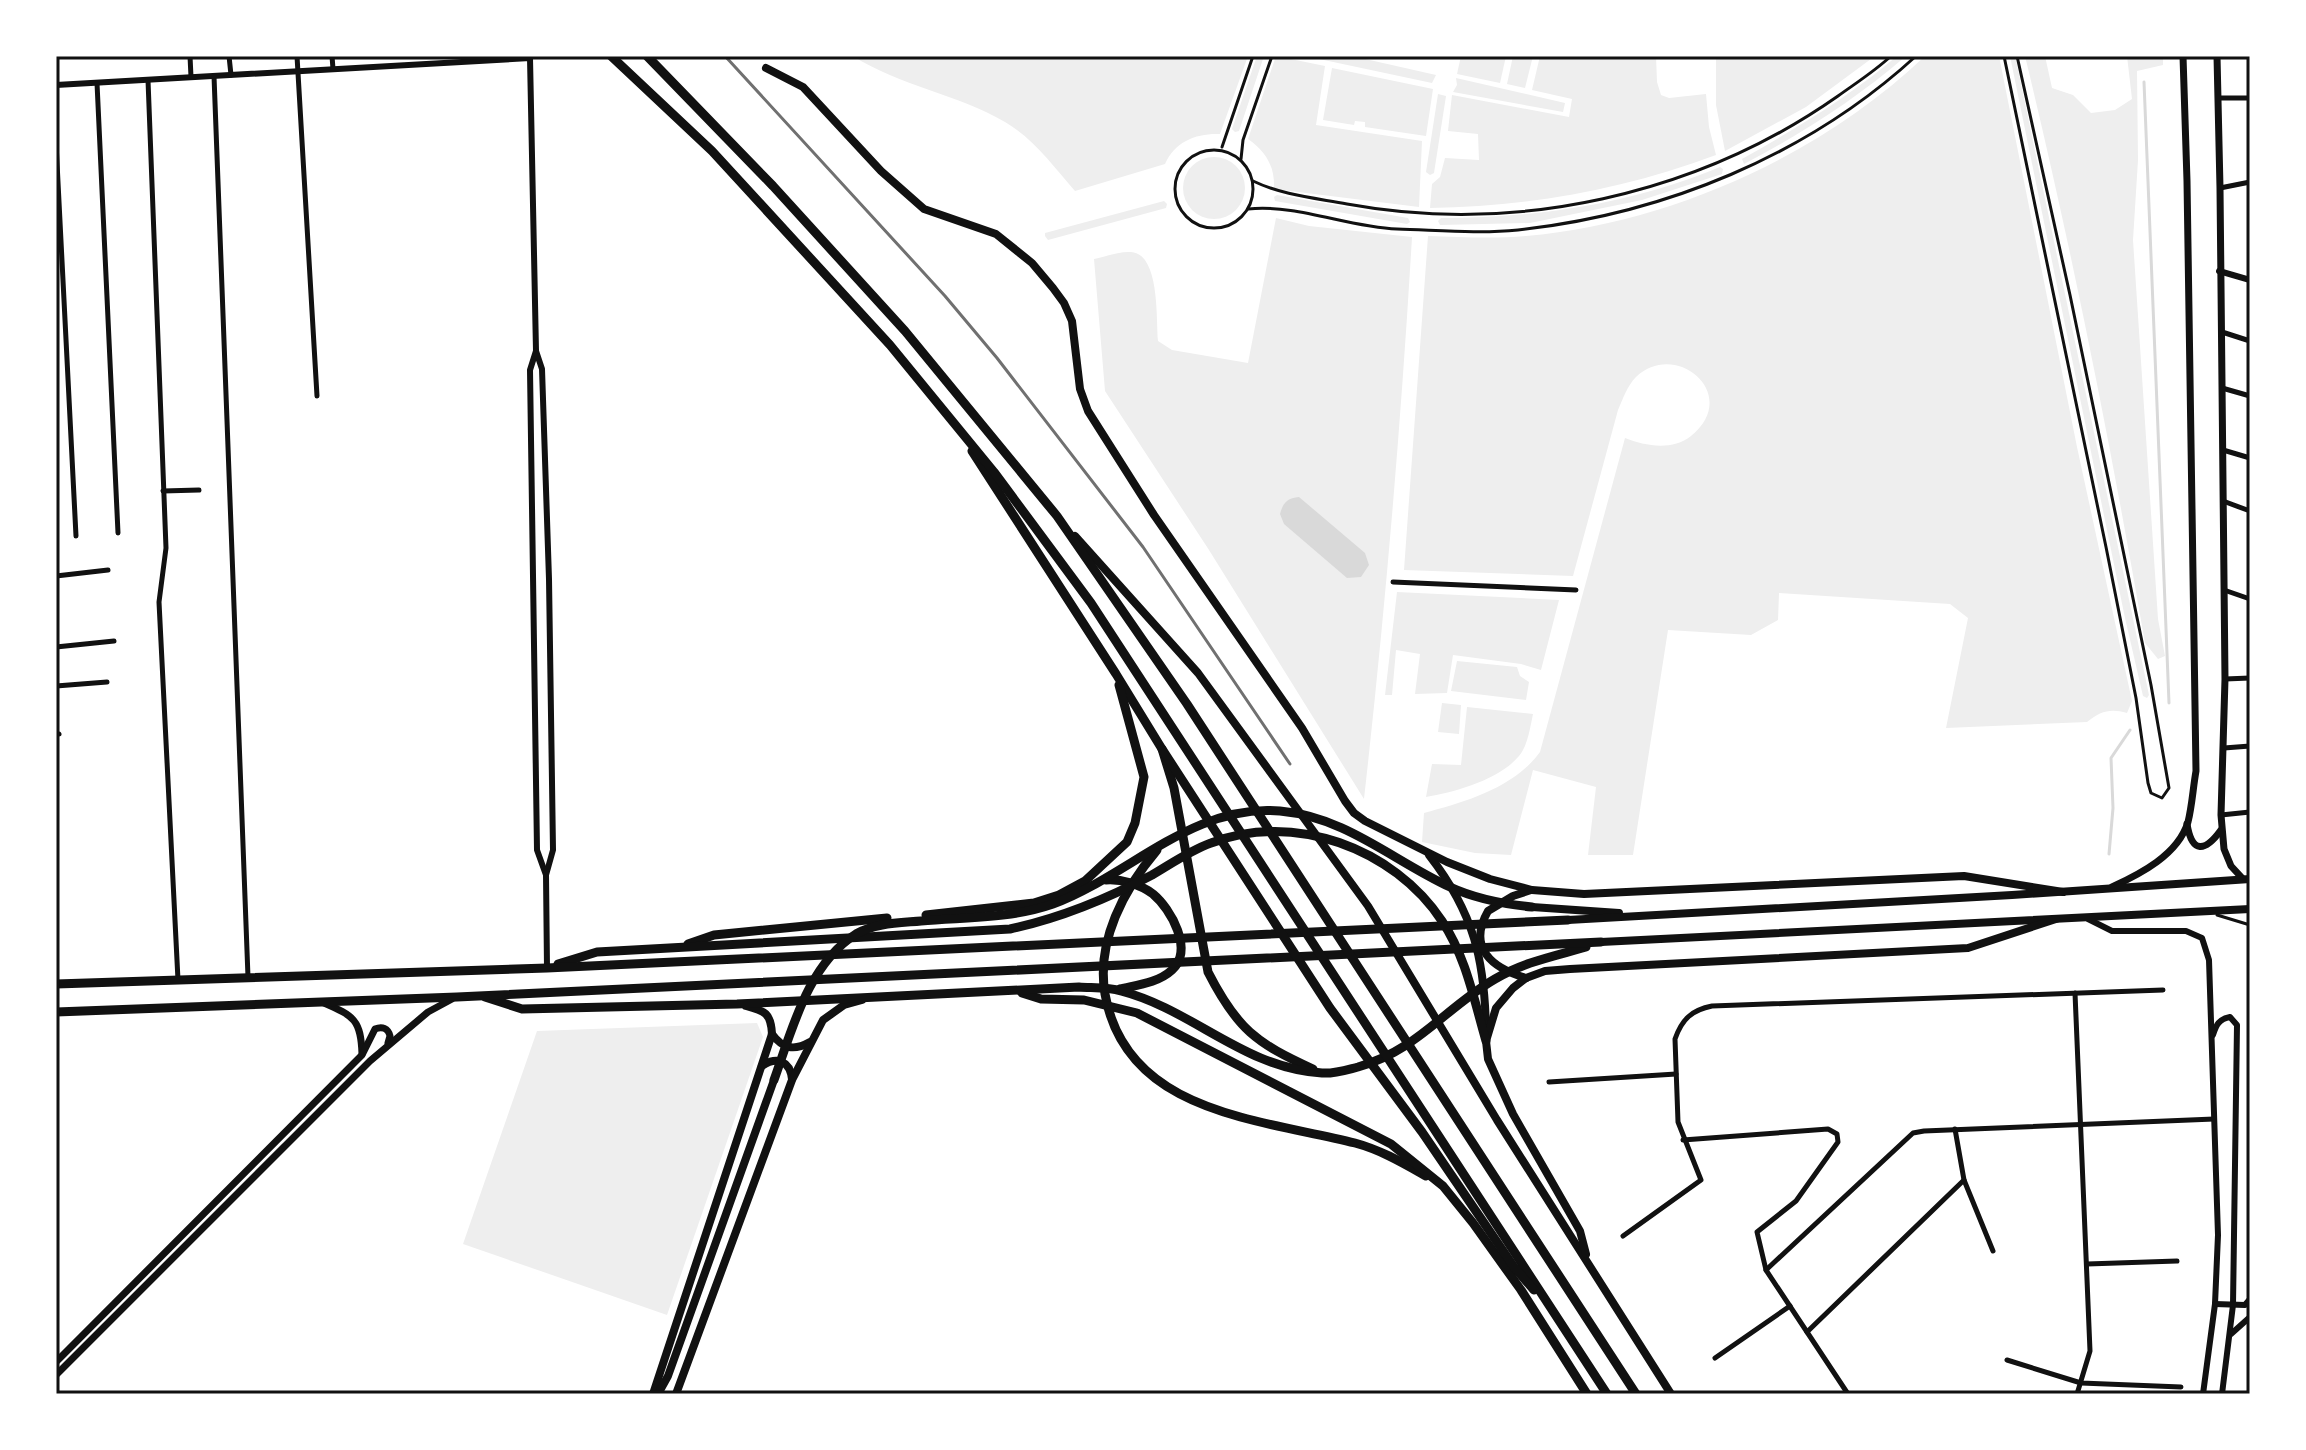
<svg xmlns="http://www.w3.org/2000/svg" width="2306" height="1450" font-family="Poppins,sans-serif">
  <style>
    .green { fill: #eee }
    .water { fill: #d9d9d9 }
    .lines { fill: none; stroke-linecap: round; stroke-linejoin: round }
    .stream { stroke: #d9d9d9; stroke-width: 3 }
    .service { stroke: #111; stroke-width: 3 }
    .minor { stroke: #111; stroke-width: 5 }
    .tertiary { stroke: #111; stroke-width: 6 }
    .secondary { stroke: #111; stroke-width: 7 }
    .primary { stroke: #111; stroke-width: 8 }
    .trunk { stroke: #111; stroke-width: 9 }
    .motorway { stroke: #111; stroke-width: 9 }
    .rail { stroke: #707070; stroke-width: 3 }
    .neatline { fill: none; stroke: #111; stroke-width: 3 }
  </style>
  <rect width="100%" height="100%" fill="#fff"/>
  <g class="green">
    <path d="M853,56H1248L1220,134C1197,133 1175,141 1165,164L1075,191C1053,166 1034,139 1005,122C957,94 900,86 853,56Z"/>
    <polygon points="1257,56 1264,56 1239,131 1235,132 1232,129"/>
    <path d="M1276,56L1325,66L1316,125L1422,141L1419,207L1274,189C1275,166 1266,152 1248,139Z"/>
    <polygon points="1305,56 1352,56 1436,75 1432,83"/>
    <polygon points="1461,56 1506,56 1500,83 1457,74"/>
    <polygon points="1513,56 1533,56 1525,88 1507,84"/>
    <path d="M1540,56H1656L1657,82L1661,95L1669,98L1706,94L1709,127L1716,155C1622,190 1531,206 1430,208L1432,184L1440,177L1445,158L1479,160L1478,134L1448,131L1452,95L1569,117L1572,99L1532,90Z"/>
    <polygon points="1716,56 1875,56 1806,107 1725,151 1716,105"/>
    <path d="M1897,56H1906C1856,99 1803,133 1744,164L1742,159C1797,128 1849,97 1897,56Z"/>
    <path d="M1925,56H1999L2077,447L2132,701L2127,713C2111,708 2100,711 2087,722L1946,728L1968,618L1950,604L1779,593L1778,620L1751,635L1668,630L1633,855H1588L1596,787L1533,770L1511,855L1475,853L1422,842L1424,813C1465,802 1514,788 1540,752L1625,438C1645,446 1672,451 1691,436C1742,395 1676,339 1636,377C1627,386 1623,399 1618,410L1573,576L1404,570L1428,236C1461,237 1493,239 1526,236C1670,223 1820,156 1925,56Z"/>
    <polygon points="2010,56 2015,56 2016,60 2149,695 2147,698 2143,696 2125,618"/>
    <path d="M2025,56H2045L2052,88L2073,95L2091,113L2115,110L2132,99L2127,56H2163V65L2137,71L2138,160L2133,240L2158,619L2165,656L2158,659L2145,643C2111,446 2072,250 2025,56Z"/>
    <polygon points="1332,68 1433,89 1426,136 1365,127 1365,122 1355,121 1354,125 1323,120"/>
    <polygon points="1456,78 1565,103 1563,112 1453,92 1457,85"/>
    <polygon points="1438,94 1446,96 1434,173 1430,175 1426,172"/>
    <circle cx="1214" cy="188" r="31"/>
    <path d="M1720,167L1723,169L1722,174L1642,200L1530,223L1440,225L1438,221L1441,218C1536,218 1632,204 1720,167Z"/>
    <polygon points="1277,195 1408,218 1410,222 1407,224 1275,201 1274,197"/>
    <polygon points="1164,201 1167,204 1166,208 1048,240 1045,236 1045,233"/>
    <path d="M1276,218L1309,226L1412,237C1401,425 1385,612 1364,799L1209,550L1105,391L1094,259C1105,257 1120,251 1131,252C1160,254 1156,318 1158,341L1172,350L1248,363Z"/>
    <polygon points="1397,592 1559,600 1541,670 1521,664 1453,655 1447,693 1415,694 1420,654 1396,650 1392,695 1385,695"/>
    <polygon points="1457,661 1517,667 1520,676 1529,682 1526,700 1451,691"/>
    <polygon points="1442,703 1461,705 1459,734 1438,732"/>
    <path d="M1467,707L1533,714C1530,728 1528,745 1519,756C1499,780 1455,792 1426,797L1432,764L1461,765Z"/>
    <polygon points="757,1023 763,1037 667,1315 463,1244 537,1031"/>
  </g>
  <path class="water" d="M1299,497L1365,553L1369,565L1361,577L1347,578L1284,524L1280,514C1283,503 1287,498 1299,497Z"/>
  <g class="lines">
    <g class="stream">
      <polyline points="2144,82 2169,703"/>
      <polyline points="2109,854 2113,808 2111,758 2130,730"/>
    </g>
    <g class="service">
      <polyline points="2004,56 2106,547 2136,698 2148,783 2151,793 2162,798 2169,788 2151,685 2070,295 2017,56"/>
      <polyline points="1222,147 1253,56"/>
      <circle cx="1214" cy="189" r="39"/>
      <polyline points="1241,159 1243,140 1272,56"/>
      <path d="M1253,181C1282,195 1315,198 1347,204C1516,235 1697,195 1838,96C1856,83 1875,71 1891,56"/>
      <path d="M1248,209C1298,204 1347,227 1397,229C1436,230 1478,234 1518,230C1664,214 1807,156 1916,56"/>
      <polyline points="2217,915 2250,925"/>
    </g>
    <g class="minor">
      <polyline points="190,56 191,77"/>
      <polyline points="229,56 231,75"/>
      <polyline points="297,56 317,396"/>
      <polyline points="332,56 333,69"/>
      <polyline points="214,76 248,977"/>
      <polyline points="148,80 166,548 159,602 178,980"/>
      <polyline points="97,83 118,533"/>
      <polyline points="2218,98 2250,98"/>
      <polyline points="56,143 76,536"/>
      <polyline points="2220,188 2250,182"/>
      <polyline points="2222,332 2250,341"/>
      <polyline points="2222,388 2250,396"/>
      <polyline points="2223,450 2250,458"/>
      <polyline points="163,491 199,490"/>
      <polyline points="2223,501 2250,511"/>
      <polyline points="56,576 108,570"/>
      <polyline points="1393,582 1576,590"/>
      <polyline points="2224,590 2250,599"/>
      <polyline points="56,647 114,641"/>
      <polyline points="2225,679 2250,678"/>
      <polyline points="56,686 107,682"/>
      <polyline points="56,735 59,734"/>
      <polyline points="2224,748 2250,746"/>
      <polyline points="2221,815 2250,812"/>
      <polyline points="2075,993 2090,1351 2077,1394"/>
      <polyline points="1549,1082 1676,1074"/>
      <polyline points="1955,1129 1964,1180 1993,1251"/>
      <polyline points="1683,1140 1828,1129 1837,1134 1838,1142 1796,1201 1757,1232 1766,1270 1848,1394"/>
      <path d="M1623,1236L1701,1180L1678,1122L1675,1039C1682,1019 1692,1010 1712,1006L2163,990"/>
      <polyline points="2087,1264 2177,1261"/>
      <polyline points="1766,1270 1913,1133 1924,1131 2214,1119"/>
      <polyline points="1807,1332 1964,1180"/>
      <polyline points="1715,1358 1790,1306"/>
      <polyline points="2007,1360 2081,1383 2181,1387"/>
    </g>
    <g class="tertiary">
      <polyline points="56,85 530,58 536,351 530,370 537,850 546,875"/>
      <polyline points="2219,271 2250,280"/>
      <polyline points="536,351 542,369 549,579 553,850 546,875 547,968"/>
      <polyline points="2088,919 2112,931 2186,931 2202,938 2209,960 2218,1235 2215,1304 2203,1394"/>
      <path d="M2213,1035C2216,1025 2219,1019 2230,1017L2237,1025L2233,1305L2222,1394"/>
      <polyline points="2215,1304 2245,1305 2250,1299"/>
      <polyline points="2231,1334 2250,1317"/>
    </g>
    <g class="secondary">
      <polyline points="2217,56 2220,188 2225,679 2221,815 2224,849 2231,866 2243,879"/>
      <path d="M2187,824C2192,854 2205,852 2221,830"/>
      <path d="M2112,887C2140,874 2178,855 2188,822C2192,806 2193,788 2196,771L2187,181L2183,56"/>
      <path d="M324,1003C354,1016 361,1020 362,1054"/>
      <path d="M56,1362L362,1055L375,1029C382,1026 388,1028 390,1036L388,1043"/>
      <polyline points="56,1375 370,1061 428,1012 452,999"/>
    </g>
    <g class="primary">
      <polyline points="766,68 803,87 881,171 924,209 996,234 1032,263 1053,288 1064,303 1072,321 1080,389 1088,411 1154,515 1302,728 1345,801 1354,813 1365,821 1447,862 1490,879 1532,890 1584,894 1964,876 2063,892"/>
      <polyline points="1075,536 1198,673 1368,906 1497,1120 1671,1394"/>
      <path d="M1429,855C1474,913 1485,960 1486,1032"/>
      <polyline points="1532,907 1619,913"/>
      <polyline points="1568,920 2012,895 2250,879"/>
      <polyline points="1601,942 2250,909"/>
      <path d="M1526,978C1492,968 1467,948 1488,911L1513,896L1531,890"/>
      <path d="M772,1034C783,1049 794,1051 810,1042"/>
      <path d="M762,1066C777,1056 790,1061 792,1079"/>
      <polyline points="1586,1254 1580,1231 1513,1114 1488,1059 1486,1041 1496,1008 1513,988 1526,978 1545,971 1570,969 1968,948 2056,919"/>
      <path d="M653,1394L772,1034C771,1013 765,1011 746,1006"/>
      <polyline points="658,1394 668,1376 774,1080"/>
      <polyline points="676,1394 792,1080 823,1020 844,1005 862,1000"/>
    </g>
    <g class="trunk">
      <path d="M972,451L1116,674L1162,749L1174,788L1208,972C1237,1029 1256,1043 1313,1069"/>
      <path d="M1157,850C1124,889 1096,941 1105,994C1126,1114 1261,1119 1355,1143C1381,1150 1403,1163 1426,1176"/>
      <path d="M1106,880C1121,879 1140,884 1153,894C1171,909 1194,950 1172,970C1158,983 1137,985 1120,989"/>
      <polyline points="926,915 1034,903 1059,895 1085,881 1127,842 1135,823 1144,777 1119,685"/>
      <polyline points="688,944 714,935 887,918"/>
      <path d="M558,964L597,952L1010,929C1061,918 1105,900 1152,875C1171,864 1189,851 1211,843C1293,811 1394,848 1442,921C1466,957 1474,1000 1486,1041"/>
      <polyline points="56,984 547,968 1568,920"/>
      <polyline points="1022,993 1041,999 1084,1000 1137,1013 1391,1144 1443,1186 1473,1223 1521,1290 1587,1394"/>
      <path d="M485,997L522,1009L737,1004L1079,987C1092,988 1108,987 1121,991C1194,1010 1243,1068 1322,1073C1334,1074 1346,1070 1358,1067C1418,1050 1445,1008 1495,979C1524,962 1555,956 1586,947"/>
      <polyline points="56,1012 457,997 1601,942"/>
      <path d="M774,1080C792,1030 808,964 856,934C875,923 899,923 921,921C965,917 1010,919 1053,904C1129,876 1193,803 1280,811C1346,817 1392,860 1450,887C1476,899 1503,904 1532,907"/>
    </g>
    <g class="motorway">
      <polyline points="611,56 712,151 890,345 994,472 1091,603 1607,1394"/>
      <polyline points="647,56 773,186 905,331 1057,516 1187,704 1636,1394"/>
      <polyline points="1162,749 1330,1008 1422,1132 1514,1267 1534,1290"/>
    </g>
    <polyline class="rail" points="725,56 945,296 997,358 1143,547 1290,764"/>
  </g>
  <rect width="2306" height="1450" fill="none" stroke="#ffffff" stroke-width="116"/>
  <rect x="58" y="58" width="2190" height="1334" class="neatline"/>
</svg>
